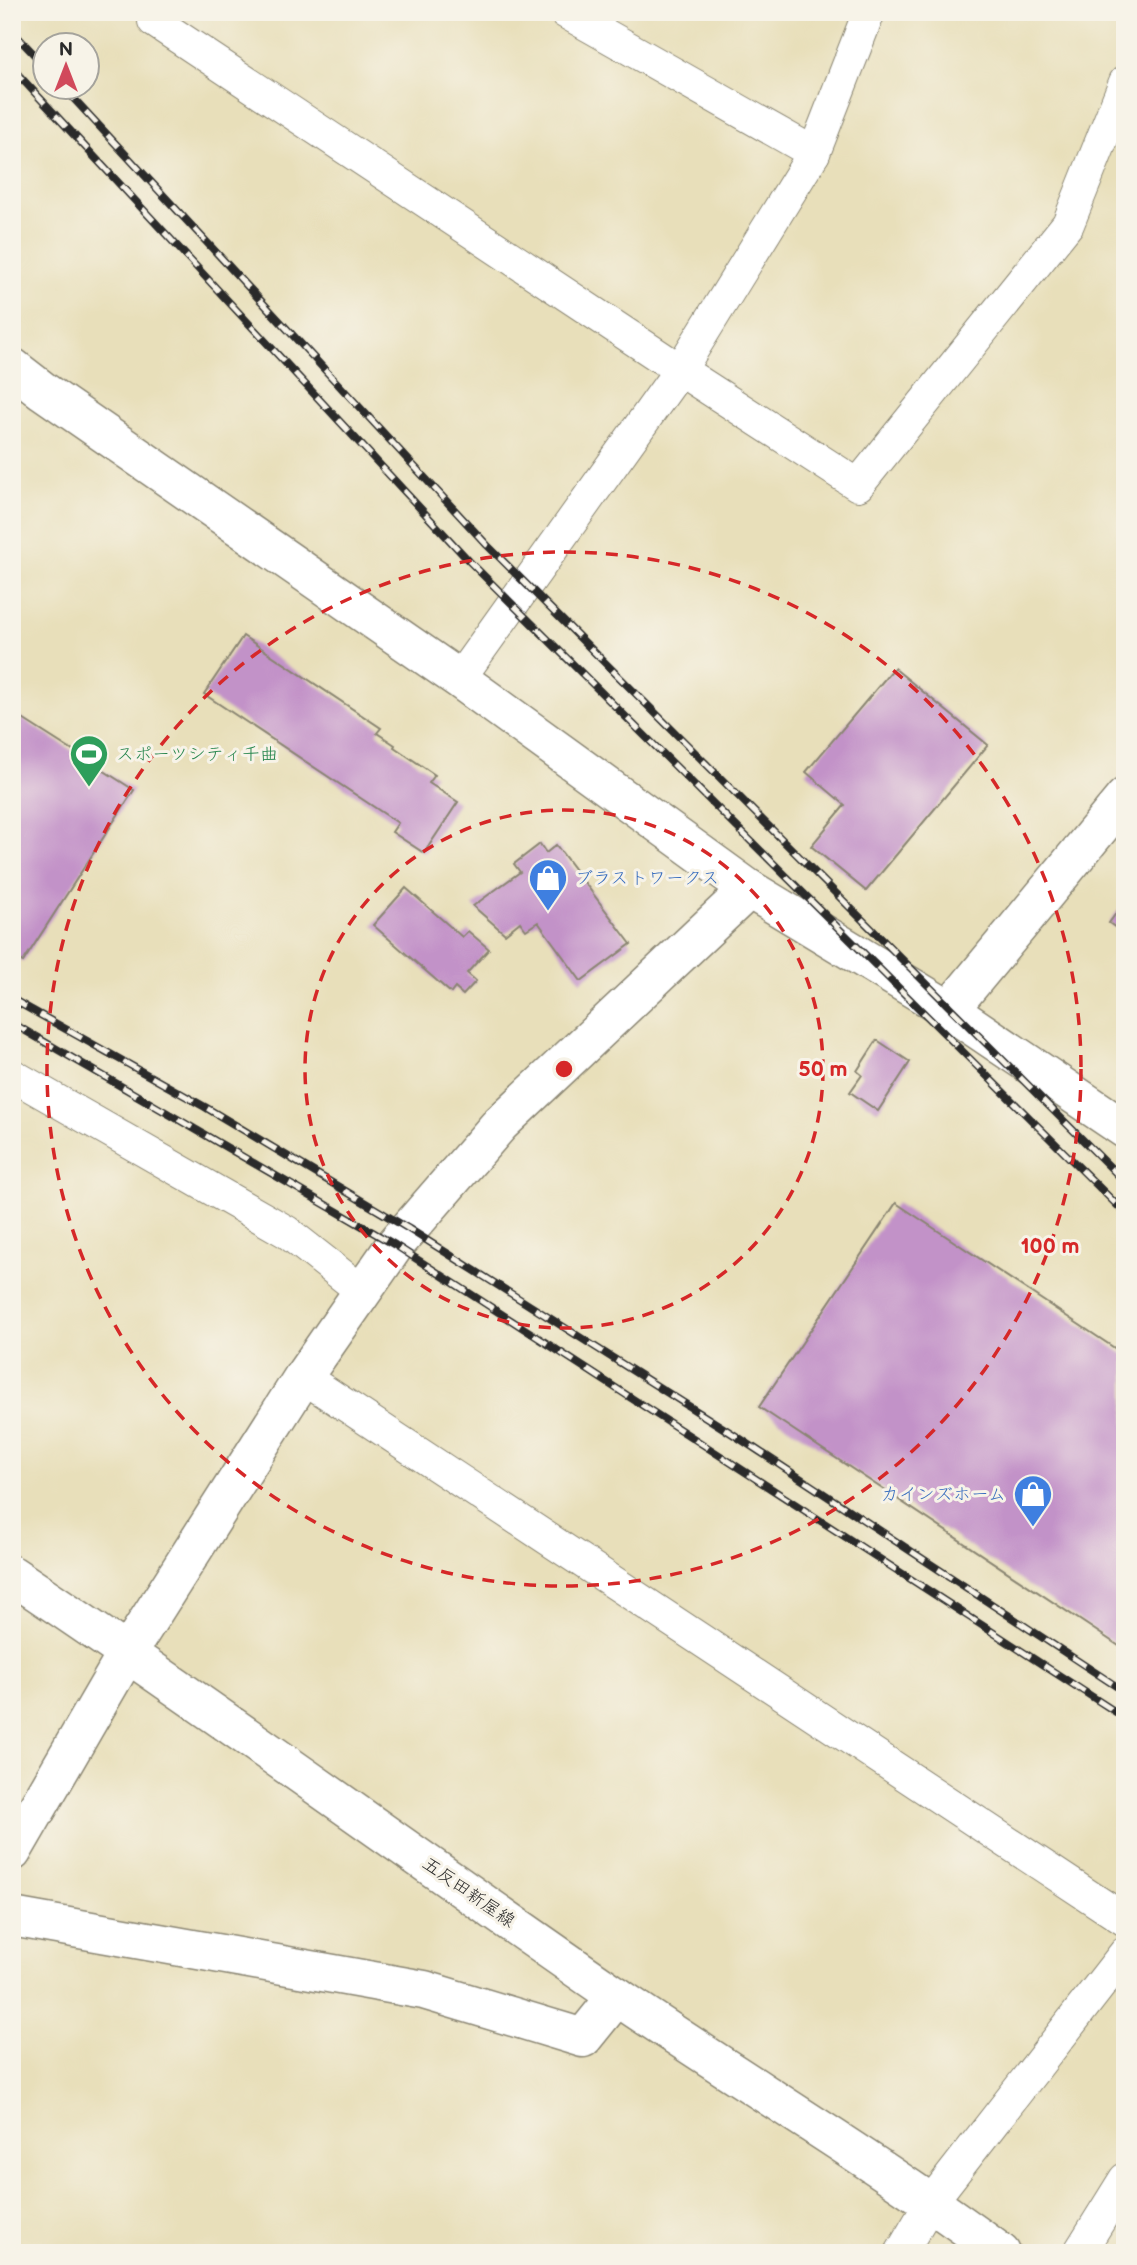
<svg xmlns="http://www.w3.org/2000/svg" width="1137" height="2265" font-family="'Balsamiq Sans','Klee One',sans-serif">
  <style>
    .building { fill: #c292c8 }
    .lines { fill: none; stroke-linecap: round; stroke-linejoin: round }
    .street-casing { stroke: #8a8572; stroke-width: 34 }
    .secondary-casing { stroke: #8a8572; stroke-width: 41 }
    .street { stroke: #fff; stroke-width: 32 }
    .secondary { stroke: #fff; stroke-width: 38 }
    .rail-casing { stroke: #2b2b2b; stroke-width: 8 }
    .rail { stroke: #f7f3e8; stroke-width: 5; stroke-dasharray: 16; stroke-linecap: butt }
    .ring { fill: none; stroke: #d62828; stroke-width: 3.5; stroke-dasharray: 12 9 }
    .labels { text-anchor: middle; stroke-width: 6; stroke-linejoin: round; paint-order: stroke }
    .leisure-label { font-size: 18px; fill: #27864d; stroke: #f7f3e8; text-anchor: start }
    .shop-label { font-size: 18px; fill: #366cbe; stroke: #f7f3e8; text-anchor: start }
    .street-label { font-size: 18px; fill: #2b2b2b; stroke: #f7f3e8 }
    .centre { fill: #d62828; stroke: #f7f3e8; stroke-width: 3.5 }
    .ring-label { font-size: 21px; text-anchor: middle; font-weight: bold; fill: #d62828; stroke: #f7f3e8; stroke-width: 6; stroke-linejoin: round; paint-order: stroke }
  </style>
  <rect width="100%" height="100%" fill="#f7f3e8"/>
  <filter id="ink" filterUnits="userSpaceOnUse"><feTurbulence type="fractalNoise" baseFrequency=".0143" numOctaves="2"/><feDisplacementMap in="SourceGraphic" scale="14" xChannelSelector="R" yChannelSelector="G"/><feConvolveMatrix kernelMatrix="1 2 1 2 8 2 1 2 1" color-interpolation-filters="sRGB"/></filter>
  <filter id="wash" filterUnits="userSpaceOnUse"><feTurbulence type="fractalNoise" baseFrequency=".00686" numOctaves="4" result="noise"/><feDisplacementMap in="SourceGraphic" scale="28" xChannelSelector="R" yChannelSelector="G"/><feGaussianBlur stdDeviation="1.57" result="paint"/><feColorMatrix in="noise" values="0 0 0 0 0 0 0 0 0 0 0 0 0 0 0 0 0 1.4 0 .05"/><feComposite in="paint" operator="in"/></filter>
  <g filter="url(#wash)">
    <rect width="100%" height="100%" fill="#e8dfba"/>
    <g id="blocks">
      <g class="building">
        <polygon points="243,636 381,728 377,733 395,745 394,747 435,775 429,783 458,802 424,853 392,832 398,823 204,694"/>
        <polygon points="894,668 988,745 866,891 811,846 845,805 806,772"/>
        <polygon points="18,716 134,790 23,962 12,955 12,725"/>
        <polygon points="540,844 546,853 556,845 631,944 581,981 538,922 526,930 520,922 505,934 473,906 520,872 514,864"/>
        <polygon points="406,888 462,937 468,931 489,949 467,973 476,981 463,995 455,988 451,993 373,925"/>
        <polygon points="1125,901 1125,934 1109,923"/>
        <polygon points="877,1040 910,1062 878,1111 850,1092 862,1075 857,1071"/>
        <polygon points="896,1203 1125,1355 1125,1650 759,1407"/>
      </g>
    </g>
  </g>
  <g filter="url(#ink)">
    <use href="#blocks" fill-opacity="0" stroke="#8a8572" stroke-width="2"/>
    <g class="lines">
      <g class="street-casing">
        <g id="street">
          <polyline points="157,12 154,21 680,370 858,485 1068,224 1125,82"/>
          <polyline points="565,12 814,153"/>
          <polyline points="459,679 680,370 814,153 869,12"/>
          <polyline points="12,1075 287,1232 362,1291"/>
          <polyline points="303,1377 1125,1920"/>
          <polyline points="901,2253 931,2202 1125,1953"/>
          <polyline points="1079,2253 1125,2179"/>
        </g>
      </g>
      <g class="secondary-casing">
        <g id="secondary">
          <polyline points="12,367 43,391 459,679 749,889 949,1010 1125,1129"/>
          <polyline points="949,1010 1125,797"/>
          <path d="M12,1575C216,1711 413,1856 615,1995C743,2082 876,2161 1001,2253"/>
          <polyline points="12,1852 128,1652 303,1377 395,1245 500,1124 749,889"/>
          <polyline points="12,1917 424,1990 583,2038 617,1996"/>
        </g>
      </g>
      <use href="#street" class="street"/>
      <use href="#secondary" class="secondary"/>
      <g class="rail-casing">
        <g id="rail">
          <polyline points="12,31 46,67"/>
          <polyline points="12,68 469,561 1125,1213"/>
          <polyline points="64,88 487,545 1125,1182"/>
          <polyline points="12,999 205,1107 409,1229 739,1438 1125,1692"/>
          <polyline points="12,1023 395,1245 1125,1718"/>
        </g>
      </g>
      <use href="#rail" class="rail"/>
    </g>
  </g>
  <g class="ring">
    <circle cx="564" cy="1069" r="259"/>
    <circle cx="564" cy="1069" r="517"/>
  </g>
  <defs>
    <g id="stadium-pin" transform="scale(2.0125)"><path d="M0 17L-7.5 6A9.5 9.5 0 1 1 7.5 6Z" fill="#2e9e5b" stroke="#f7f3e8"/><path d="M0-5a6.5 5 0 1 0 0 10a6.5 5 0 1 0 0-10ZM-3.5-1.8h7v3.6h-7Z" fill="#fff"/></g>
    <g id="shop-pin" transform="scale(2.0125)"><path d="M0 17L-7.5 6A9.5 9.5 0 1 1 7.5 6Z" fill="#3f7fe0" stroke="#f7f3e8"/><path d="M-5-2.5h2.3a2.7 3.5 0 0 1 5.4 0H5L5.5 6h-11ZM-1.5-2.5h3a1.5 2.3 0 0 0-3 0Z" fill="#fff"/></g>
  </defs>
  <g fill-rule="evenodd">
    <use href="#stadium-pin" x="89" y="754"/>
    <use href="#shop-pin" x="548" y="878"/>
    <use href="#shop-pin" x="1033" y="1494"/>
  </g>
  <g class="labels">
    <g class="leisure-label">
      <text x="116" y="760">スポーツシティ千曲</text>
    </g>
    <g class="shop-label">
      <text x="575" y="884">ブラストワークス</text>
      <text x="1006" y="1500" text-anchor="end">カインズホーム</text>
    </g>
    <g class="street-label">
      <text transform="translate(469 1892) rotate(35)" y="6">五反田新屋線</text>
    </g>
  </g>
  <circle cx="564" cy="1069" r="10" class="centre"/>
  <g class="ring-label">
    <text x="823" y="1076">50 m</text>
    <text x="1050" y="1253">100 m</text>
  </g>
  <rect width="1137" height="2265" fill="none" stroke="#f7f3e8" stroke-width="42"/>
  <g transform="translate(66 66)"><circle r="33" fill="#f7f3e8" stroke="#a5a39c" stroke-width="2"/>
  <path d="M0-5L12 26L0 18L-12 26Z" fill="#d1495b"/>
  <text y="-10" font-size="19" font-weight="bold" text-anchor="middle" fill="#2b2b2b">N</text>
  </g>
</svg>
